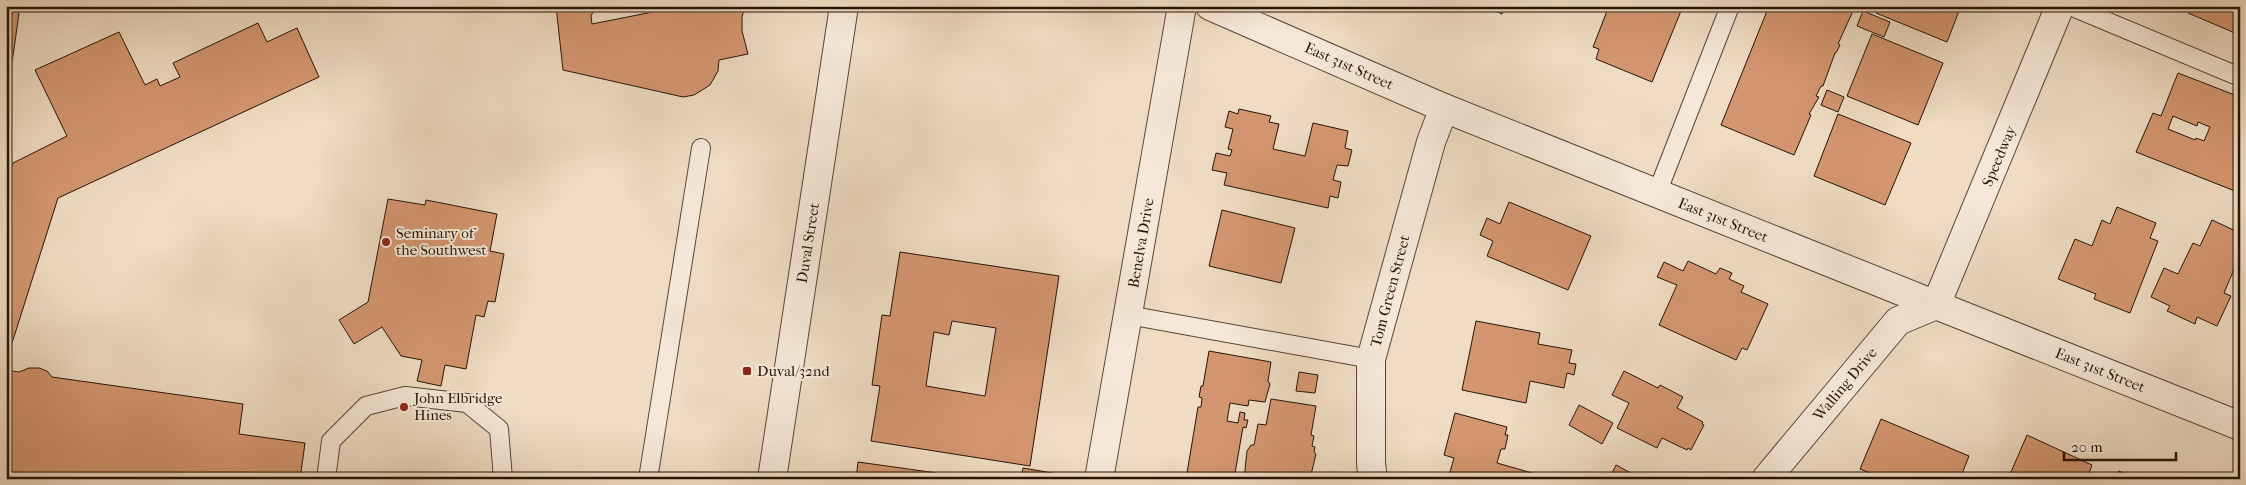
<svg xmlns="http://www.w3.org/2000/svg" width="2246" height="485" font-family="'IM FELL French Canon',serif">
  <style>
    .building { fill: #d49670; stroke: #251406; fill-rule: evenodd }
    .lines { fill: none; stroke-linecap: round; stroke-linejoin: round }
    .service-casing { stroke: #584635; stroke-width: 20 }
    .minor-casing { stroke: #584635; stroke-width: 30 }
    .tertiary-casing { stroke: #584635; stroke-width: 30 }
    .service { stroke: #f5e8d8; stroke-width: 18 }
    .minor { stroke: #f5e8d8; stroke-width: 28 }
    .tertiary { stroke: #f5e8d8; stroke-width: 28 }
    .poi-dot { fill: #8f2418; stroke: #f5e8d8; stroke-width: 2 }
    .labels { text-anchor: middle; stroke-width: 4; stroke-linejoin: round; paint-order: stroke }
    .street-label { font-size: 15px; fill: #251406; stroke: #f5e8d8 }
    .poi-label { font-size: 15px; fill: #251406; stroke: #f5e8d8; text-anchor: start }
  </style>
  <rect width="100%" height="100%" fill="#efdcc3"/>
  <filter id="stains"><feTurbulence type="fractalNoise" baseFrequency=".004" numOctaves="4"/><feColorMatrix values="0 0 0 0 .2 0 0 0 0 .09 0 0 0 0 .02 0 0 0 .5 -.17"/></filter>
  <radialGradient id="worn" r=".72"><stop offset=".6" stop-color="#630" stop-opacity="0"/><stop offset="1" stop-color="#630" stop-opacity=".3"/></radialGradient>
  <g class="building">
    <polygon points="6,6 20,6 11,70 6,69"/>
    <polygon points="556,6 596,6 591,16 592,24 683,6 745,6 742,17 742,31 748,54 719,60 718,71 710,85 694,95 683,97 563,70"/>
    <polygon points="1484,6 1505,6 1502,14"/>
    <polygon points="1609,6 1683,6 1652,82 1596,59 1599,49 1593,47"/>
    <polygon points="1769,6 1853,6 1851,11 1853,11 1838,44 1840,45 1836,53 1835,53 1823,86 1821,86 1816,96 1819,97 1809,114 1811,115 1794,155 1721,125"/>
    <polygon points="1878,6 1961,6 1947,42 1876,13"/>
    <polygon points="2190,6 2240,6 2240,20 2235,33 2188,13"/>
    <polygon points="1863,11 1890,22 1884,37 1857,26"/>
    <polygon points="258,23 267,42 297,28 319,77 58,198 6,362 6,186 13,163 67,136 35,70 119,32 145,85 157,79 160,86 180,77 173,63"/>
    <polygon points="1872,34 1943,63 1918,125 1847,96"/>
    <path d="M2178,73L2240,97V193L2136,152L2153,113L2161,116ZM2173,116L2197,126L2198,122L2210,127L2204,141L2196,138L2195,140L2168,129Z"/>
    <polygon points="1827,90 1844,97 1838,112 1821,105"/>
    <polygon points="1239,109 1271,116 1269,122 1279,124 1273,149 1305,156 1313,123 1348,131 1345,148 1352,150 1348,166 1337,165 1333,180 1341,182 1338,198 1330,196 1328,208 1224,185 1227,173 1212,170 1216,153 1230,156 1232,150 1228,149 1233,129 1225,127 1229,111 1238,114"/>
    <polygon points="1838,114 1911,143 1885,205 1814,176"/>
    <polygon points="388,199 425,205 426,200 497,214 490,251 504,254 495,302 488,301 484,317 476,315 466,369 445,365 441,386 417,381 422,360 401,356 382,327 354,344 339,320 368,302"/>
    <polygon points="1509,202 1591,236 1568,290 1487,256 1493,241 1480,235 1487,218 1500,224"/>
    <polygon points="2117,207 2156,223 2150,238 2158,241 2130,313 2094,299 2096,294 2058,279 2075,239 2092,246 2102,220 2110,224"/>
    <polygon points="1222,210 1295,228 1281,283 1209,266"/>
    <polygon points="2212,220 2240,233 2240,255 2224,293 2231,296 2217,326 2197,317 2195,324 2167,311 2170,306 2151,297 2164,268 2178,274 2193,243 2200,246"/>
    <path d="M900,252L1059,276L1030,466L871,441L880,386L872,385L882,315L890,316ZM952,321L996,328L985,396L926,386L934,332L949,335Z"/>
    <polygon points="1688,261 1716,274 1720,268 1732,273 1729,279 1744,286 1741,292 1768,304 1747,350 1742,348 1736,360 1659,325 1677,285 1657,277 1664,262 1683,271"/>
    <polygon points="1476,321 1540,333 1538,344 1572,350 1569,363 1576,364 1574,375 1567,373 1564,388 1530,381 1526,403 1462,390"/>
    <polygon points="1209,351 1271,362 1268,381 1270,384 1265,402 1249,400 1248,406 1230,403 1227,421 1238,423 1240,412 1245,413 1244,420 1248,420 1246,428 1243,427 1234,479 1186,479 1198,407 1201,407 1202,398 1199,397 1201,386 1203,386"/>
    <polygon points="29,368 39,368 47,371 52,377 243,404 239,434 305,443 300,479 42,479 6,474 6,370 19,372"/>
    <polygon points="1624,371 1658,388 1660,385 1683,397 1677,408 1703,422 1702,424 1704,425 1691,450 1688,448 1687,450 1662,438 1657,448 1617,428 1629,403 1612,395"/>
    <polygon points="1299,372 1318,375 1315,393 1296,391"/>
    <polygon points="1271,399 1316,406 1311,435 1314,436 1312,446 1315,447 1314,452 1316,454 1310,479 1244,479 1247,451 1251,445 1254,445 1258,424 1266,425"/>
    <polygon points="1579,405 1613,423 1602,444 1569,425"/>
    <polygon points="1455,413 1507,427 1505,435 1508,435 1505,449 1501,449 1497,463 1532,473 1530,479 1448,479 1454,458 1444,455"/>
    <polygon points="1881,419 1969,456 1960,479 1885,479 1860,469"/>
    <polygon points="2027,435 2092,465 2087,479 2008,479"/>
    <polygon points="858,462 937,473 936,479 856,479"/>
    <polygon points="1616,465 1642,479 1609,479"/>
    <polygon points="1023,468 1064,475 1063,479 1021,479"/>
    <polygon points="2119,471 2138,479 2116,479"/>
  </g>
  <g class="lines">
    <g class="service-casing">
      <g id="service">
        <polyline points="2070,6 2240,77"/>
        <polyline points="1657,193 1730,6"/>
        <polyline points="1128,315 1371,359"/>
        <polyline points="326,479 331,441 366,406 405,396 467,403 499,429 503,479"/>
        <polyline points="648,479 701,148"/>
      </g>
    </g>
    <g class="minor-casing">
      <g id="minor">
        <polyline points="1210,6 1444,108 1936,305"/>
        <polyline points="1099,479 1182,6"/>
        <polyline points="1373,479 1371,464 1371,359 1431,142 1444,108"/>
        <polyline points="1766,479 1898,321 1936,305"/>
      </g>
    </g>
    <g class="tertiary-casing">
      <g id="tertiary">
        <polyline points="2060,6 1936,305 2240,426"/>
        <polyline points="772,479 844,6"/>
      </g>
    </g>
    <use href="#service" class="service"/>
    <use href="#minor" class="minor"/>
    <use href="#tertiary" class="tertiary"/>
  </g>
  <g class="poi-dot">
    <circle cx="386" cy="242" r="5"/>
    <rect x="742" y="366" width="10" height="10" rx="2.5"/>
    <circle cx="404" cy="407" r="5"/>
  </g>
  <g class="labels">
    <g class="street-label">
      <text transform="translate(1349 66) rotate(24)" y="5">East 31st Street</text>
      <text transform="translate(1999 156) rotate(-67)" y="5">Speedway</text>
      <text transform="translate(1723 220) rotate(22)" y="5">East 31st Street</text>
      <text transform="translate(808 243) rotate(-81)" y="5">Duval Street</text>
      <text transform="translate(1141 243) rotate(-80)" y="5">Benelva Drive</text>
      <text transform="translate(1390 291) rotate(-75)" y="5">Tom Green Street</text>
      <text transform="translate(2100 370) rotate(22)" y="5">East 31st Street</text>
      <text transform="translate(1845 384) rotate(-50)" y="5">Walling Drive</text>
    </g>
    <g class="poi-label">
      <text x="396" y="238">Seminary of<tspan x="396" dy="17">the Southwest</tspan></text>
      <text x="757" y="376">Duval/32nd</text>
      <text x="414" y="403">John Elbridge<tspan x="414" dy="17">Hines</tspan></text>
    </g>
  </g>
  <rect width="2246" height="485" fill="none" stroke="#efdcc3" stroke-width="25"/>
  <rect x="8" y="8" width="2231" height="470" fill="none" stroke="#251406" stroke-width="2.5"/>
  <rect x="12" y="12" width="2221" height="460" fill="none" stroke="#251406"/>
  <path d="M2064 452v8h112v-8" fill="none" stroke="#251406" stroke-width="2.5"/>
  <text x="2071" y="452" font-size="15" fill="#251406" stroke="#f5e8d8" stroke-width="4" paint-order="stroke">20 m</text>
  <rect width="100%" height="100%" filter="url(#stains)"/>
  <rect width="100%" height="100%" fill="url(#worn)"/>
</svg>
